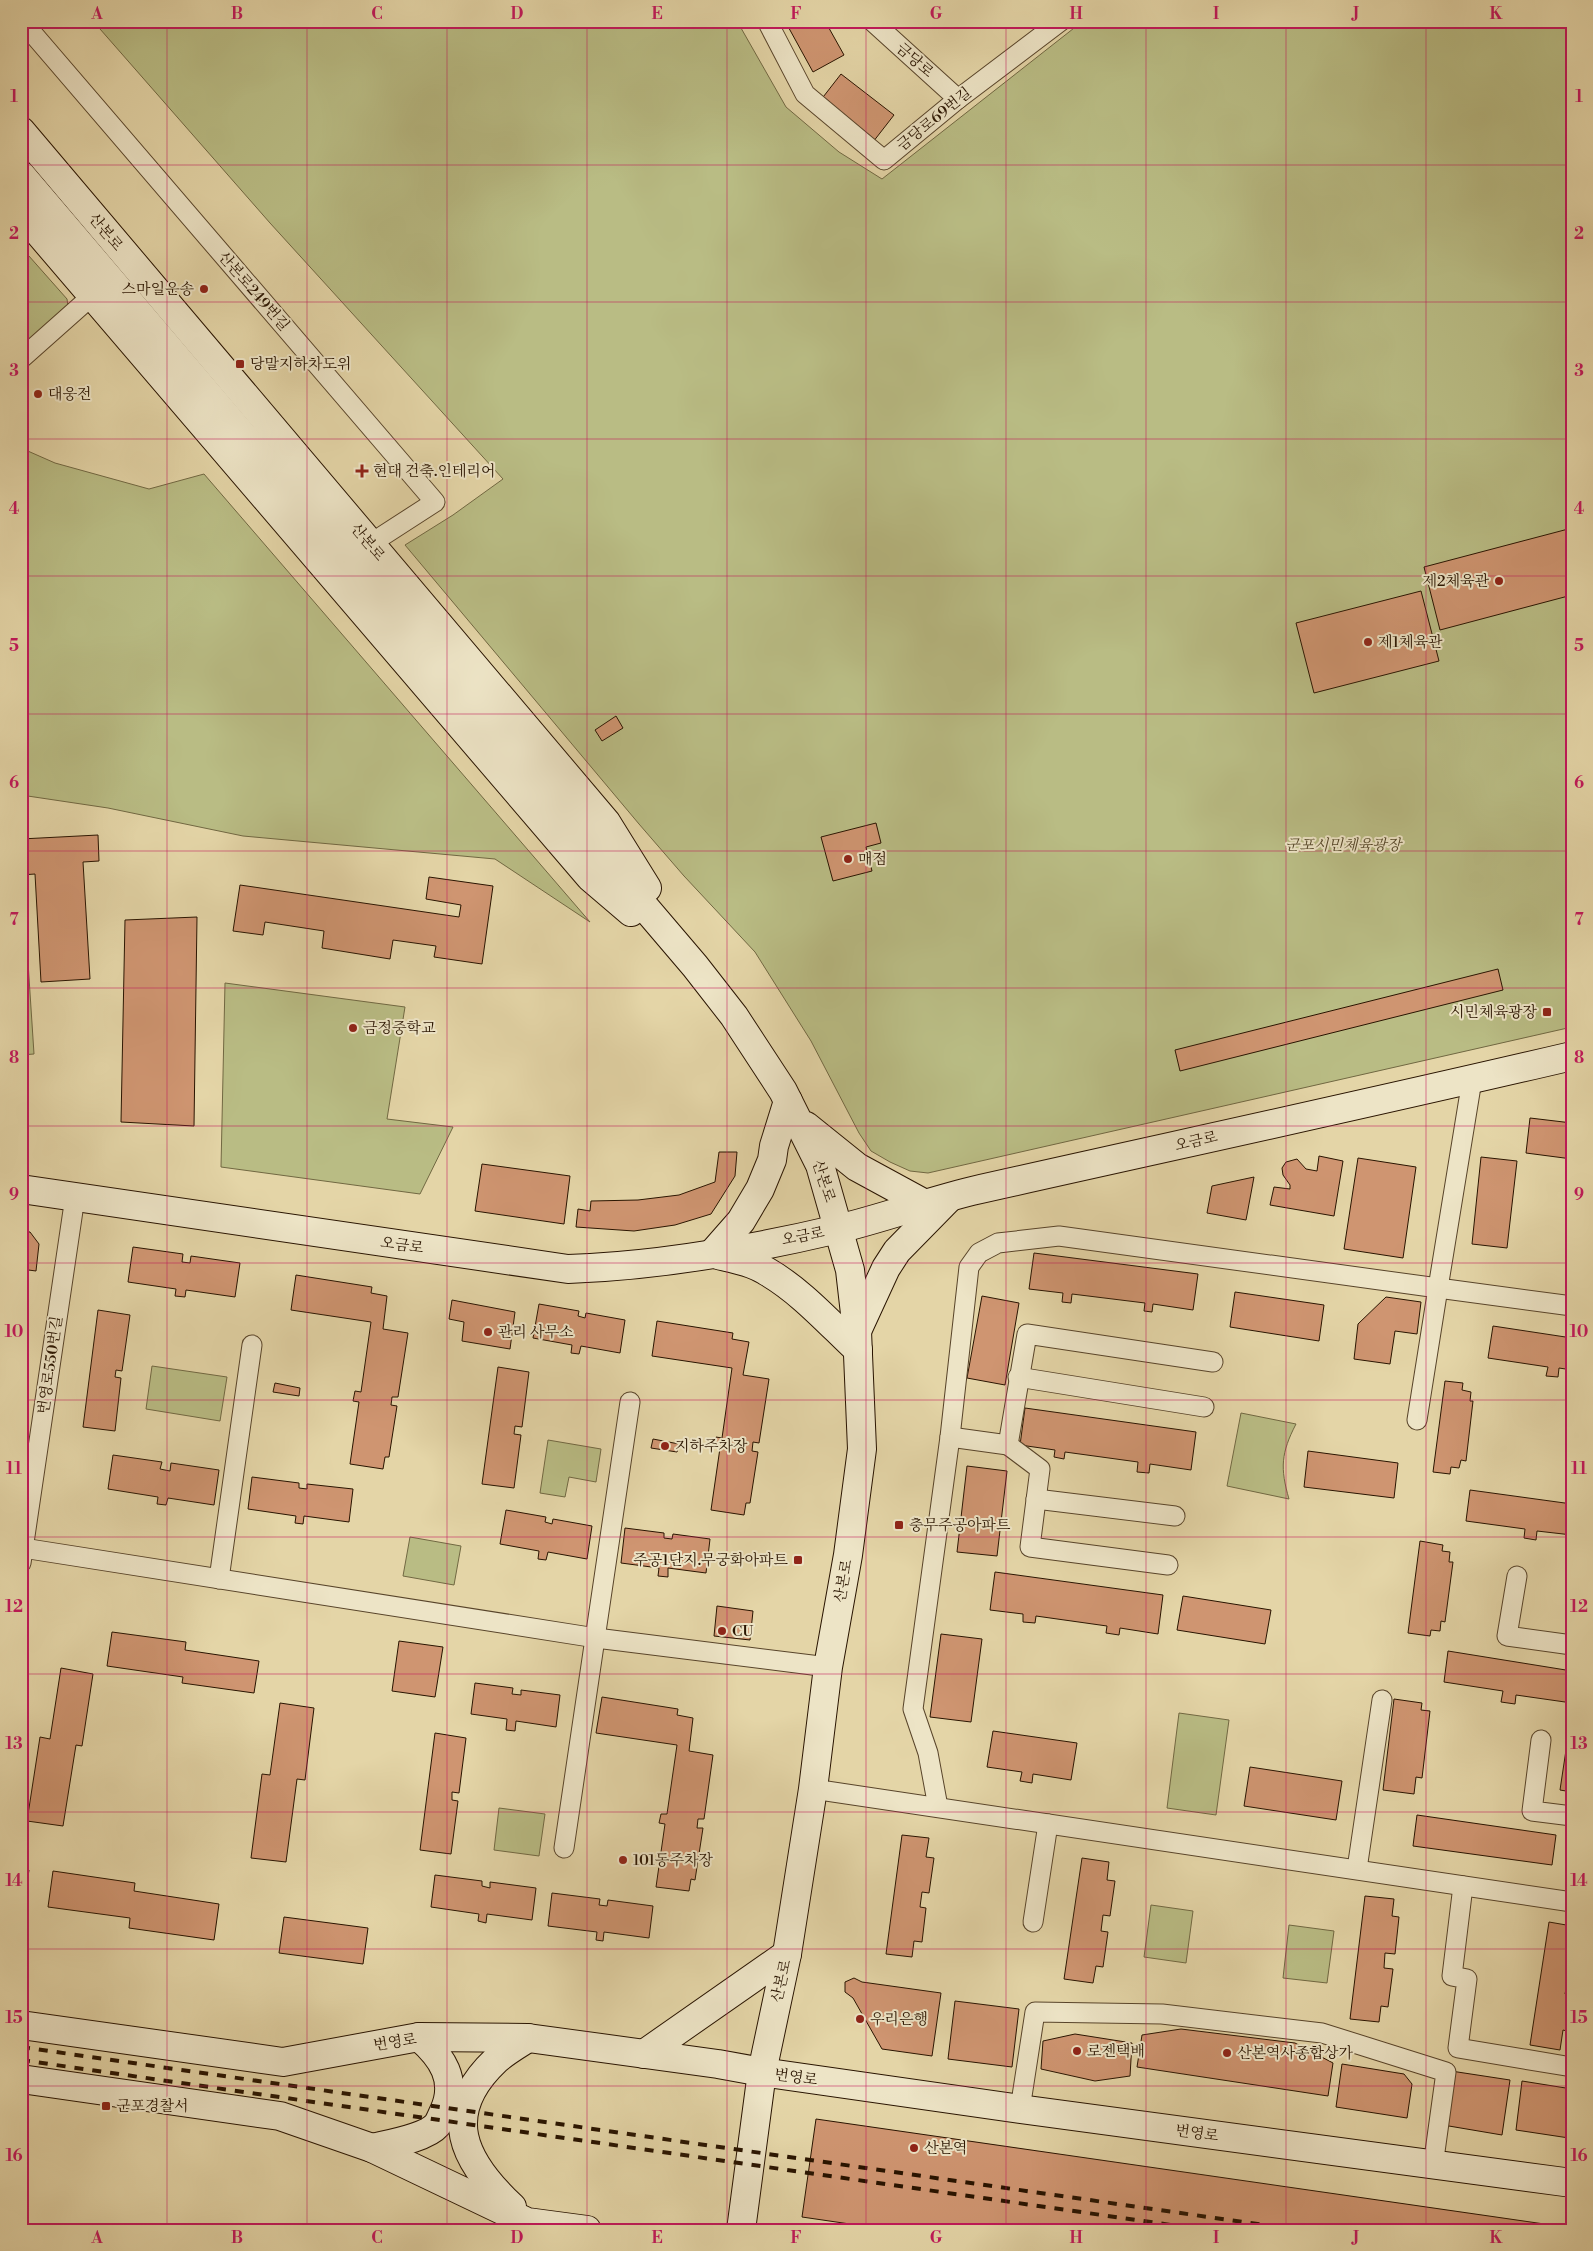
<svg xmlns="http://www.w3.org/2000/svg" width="1593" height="2251" font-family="'Libre Bodoni','Noto Serif KR',serif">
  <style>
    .green { fill: #b9bc84; stroke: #716842 }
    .building { fill: #cf9571; stroke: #291400 }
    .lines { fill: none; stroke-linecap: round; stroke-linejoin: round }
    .street-casing { stroke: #58442a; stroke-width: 21 }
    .secondary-casing { stroke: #291400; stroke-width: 30 }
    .street { stroke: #ede4c6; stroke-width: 19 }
    .secondary { stroke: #ede4c6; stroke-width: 28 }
    .rail { stroke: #291400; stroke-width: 4; stroke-dasharray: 9 9; stroke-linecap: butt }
    .grid { fill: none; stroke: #c2185b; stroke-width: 1; stroke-opacity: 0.55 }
    .poi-dot { fill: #8f2418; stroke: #ede4c6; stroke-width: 2 }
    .labels { text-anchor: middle; stroke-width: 4; stroke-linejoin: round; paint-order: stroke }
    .street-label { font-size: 15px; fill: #291400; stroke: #ede4c6 }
    .poi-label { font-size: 15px; fill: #291400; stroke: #ede4c6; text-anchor: start }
    .park-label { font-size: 15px; font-style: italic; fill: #544628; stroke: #ede4c6 }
    .neatline { fill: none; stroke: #c2185b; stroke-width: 2 }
    .grid-label { font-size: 16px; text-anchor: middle; font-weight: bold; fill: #c2185b }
  </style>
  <rect width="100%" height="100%" fill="#e4d5a7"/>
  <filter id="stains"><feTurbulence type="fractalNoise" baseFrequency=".004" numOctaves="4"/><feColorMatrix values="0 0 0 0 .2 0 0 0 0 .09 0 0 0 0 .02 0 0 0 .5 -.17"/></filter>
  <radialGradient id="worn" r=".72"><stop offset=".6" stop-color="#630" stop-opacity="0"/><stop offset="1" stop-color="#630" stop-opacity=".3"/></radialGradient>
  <g class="green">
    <polygon points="93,21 737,21 786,107 839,152 882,179 1083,21 1572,21 1572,1027 928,1173 910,1171 890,1162 871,1151 859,1133 811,1041 755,952 684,876 639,824 405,545 453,515 503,479 270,223"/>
    <polygon points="21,247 67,299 69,314 21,355"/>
    <polygon points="21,448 55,463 149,489 204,474 590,922 495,859 243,836 108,808 21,795"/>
    <polygon points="25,916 34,1054 21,1055 21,917"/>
    <polygon points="225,983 405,1007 387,1119 453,1127 420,1194 221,1167"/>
    <polygon points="152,1366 227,1377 220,1421 146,1409"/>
    <path d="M1241,1413L1296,1424C1281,1453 1280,1468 1289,1499L1227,1486Z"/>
    <polygon points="548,1440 601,1449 596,1482 569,1477 565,1497 540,1493"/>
    <polygon points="410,1537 461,1546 454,1585 403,1576"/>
    <polygon points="1179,1713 1229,1720 1216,1815 1167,1808"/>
    <polygon points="499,1808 545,1814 539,1856 494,1850"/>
    <polygon points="1151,1905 1193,1911 1186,1963 1144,1957"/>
    <polygon points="1289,1925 1334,1931 1327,1983 1283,1978"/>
  </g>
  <g class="building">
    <polygon points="785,21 825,21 844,55 813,72"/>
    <polygon points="841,74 894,115 873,142 820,101"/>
    <polygon points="1572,528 1572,595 1440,630 1424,567"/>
    <polygon points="1421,591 1439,661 1314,693 1296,623"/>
    <polygon points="616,716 623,728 602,741 595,730"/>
    <polygon points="876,823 881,843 866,847 872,871 833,881 821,837"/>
    <polygon points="98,835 99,861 83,862 90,979 41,982 35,874 21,875 21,839"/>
    <polygon points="429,877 493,886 482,964 434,957 436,946 393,940 390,959 322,948 324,931 265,922 263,935 233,931 240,885 459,917 461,905 426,899"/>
    <polygon points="197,917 194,1126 121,1122 125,920"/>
    <polygon points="1498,969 1503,990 1180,1071 1175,1050"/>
    <polygon points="1530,1118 1572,1123 1572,1159 1526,1153"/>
    <polygon points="719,1152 737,1152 735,1176 711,1214 675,1225 634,1231 576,1227 578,1209 590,1211 591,1201 638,1200 679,1195 715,1182"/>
    <polygon points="1319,1156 1343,1161 1334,1216 1270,1205 1274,1187 1290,1189 1290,1185 1283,1175 1282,1168 1286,1162 1297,1159 1306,1169 1317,1171"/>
    <polygon points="1481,1157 1517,1161 1507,1248 1472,1244"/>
    <polygon points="1358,1158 1416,1167 1403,1258 1344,1249"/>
    <polygon points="482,1164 570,1176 564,1224 475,1211"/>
    <polygon points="1254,1177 1246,1220 1207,1213 1212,1186"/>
    <polygon points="21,1231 30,1232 39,1244 36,1271 21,1269"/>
    <polygon points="133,1247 183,1254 182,1262 190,1263 191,1256 240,1263 235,1297 186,1290 185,1297 175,1296 176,1289 128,1282"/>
    <polygon points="1034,1253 1198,1274 1193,1310 1153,1304 1152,1312 1144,1311 1145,1303 1072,1294 1071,1303 1062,1302 1063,1293 1029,1289"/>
    <polygon points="296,1275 372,1287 371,1293 387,1296 383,1329 408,1333 398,1397 392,1397 391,1405 397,1406 389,1457 385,1457 383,1469 350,1464 359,1402 353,1401 355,1391 361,1392 371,1322 291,1310"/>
    <polygon points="1235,1292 1324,1305 1319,1341 1230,1327"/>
    <polygon points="982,1296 1019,1303 1005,1385 967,1378"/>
    <polygon points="1386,1297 1421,1302 1417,1334 1395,1331 1390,1364 1354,1359 1358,1324"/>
    <polygon points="452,1300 515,1312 510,1349 462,1341 464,1322 449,1319"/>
    <polygon points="539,1304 579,1311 578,1316 585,1318 586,1313 625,1320 620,1353 581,1346 579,1354 571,1353 572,1345 533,1338"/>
    <polygon points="98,1310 130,1315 122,1371 116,1370 115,1377 121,1378 115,1431 83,1427"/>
    <polygon points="657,1321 733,1333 732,1339 749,1342 743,1375 769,1379 759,1443 753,1442 752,1451 758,1452 750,1503 746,1503 744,1515 711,1510 720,1448 715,1447 716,1437 722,1438 732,1368 652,1356"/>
    <polygon points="1493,1326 1572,1338 1572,1370 1559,1368 1558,1377 1546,1376 1548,1367 1488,1358"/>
    <polygon points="498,1367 529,1372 522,1427 515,1426 514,1434 521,1435 514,1488 482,1484"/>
    <polygon points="1445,1381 1463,1383 1462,1390 1471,1392 1470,1401 1473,1401 1466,1461 1461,1460 1459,1468 1451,1467 1450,1474 1433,1472"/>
    <polygon points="275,1383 300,1388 299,1396 273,1392"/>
    <polygon points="1025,1408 1196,1432 1191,1470 1150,1464 1149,1473 1137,1472 1138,1462 1065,1452 1064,1459 1054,1457 1055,1450 1020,1445"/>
    <polygon points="653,1439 679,1444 677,1452 651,1448"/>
    <polygon points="1308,1451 1398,1463 1394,1498 1304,1487"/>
    <polygon points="113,1455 162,1462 160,1469 170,1471 171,1463 219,1470 214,1505 168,1498 166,1505 157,1504 158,1497 108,1489"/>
    <polygon points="967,1466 1007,1471 997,1556 957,1552"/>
    <polygon points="252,1477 299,1483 299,1488 307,1489 307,1484 353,1489 349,1522 304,1516 303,1524 295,1523 296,1516 248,1509"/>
    <polygon points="1470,1490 1572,1504 1572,1535 1537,1531 1536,1540 1524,1538 1525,1529 1466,1521"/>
    <polygon points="506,1510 546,1517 545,1522 552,1524 553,1519 592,1526 587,1559 548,1552 546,1560 538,1559 539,1551 500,1544"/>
    <polygon points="625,1528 664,1533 664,1538 672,1539 673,1534 710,1539 706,1573 668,1568 668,1577 658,1576 659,1568 621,1563"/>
    <polygon points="1420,1541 1443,1545 1442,1551 1450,1552 1449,1562 1453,1562 1445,1622 1441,1621 1440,1631 1431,1630 1430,1636 1408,1633"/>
    <polygon points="995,1572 1163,1595 1158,1634 1120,1628 1119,1635 1106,1633 1107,1626 1036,1616 1035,1623 1023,1622 1023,1614 990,1610"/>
    <polygon points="1183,1596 1271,1610 1265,1644 1177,1630"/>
    <polygon points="717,1606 753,1611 750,1640 714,1636"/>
    <polygon points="112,1632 186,1642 185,1650 259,1661 254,1693 182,1683 183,1677 107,1666"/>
    <polygon points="941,1634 982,1639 971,1722 930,1717"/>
    <polygon points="399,1641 443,1647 435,1697 392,1691"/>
    <polygon points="1448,1651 1572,1671 1572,1703 1516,1695 1515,1704 1501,1702 1503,1691 1444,1682"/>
    <polygon points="61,1668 93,1674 82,1746 76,1745 63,1826 27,1821 40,1737 50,1739"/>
    <polygon points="475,1683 513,1688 512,1694 521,1695 521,1690 560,1695 556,1727 516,1721 515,1731 506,1730 507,1719 471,1714"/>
    <polygon points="602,1697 678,1709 677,1715 693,1718 689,1751 713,1755 704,1819 698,1819 697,1828 703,1828 695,1880 691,1879 689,1891 656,1887 665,1824 659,1823 661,1814 667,1814 677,1745 596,1733"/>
    <polygon points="1394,1699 1422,1703 1421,1710 1430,1711 1422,1778 1416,1777 1414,1794 1383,1790"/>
    <polygon points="280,1703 314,1708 305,1780 297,1779 286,1862 251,1858 262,1774 270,1775"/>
    <polygon points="1572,1710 1572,1792 1560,1790"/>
    <polygon points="993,1731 1077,1743 1071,1780 1033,1774 1032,1783 1020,1781 1022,1772 987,1767"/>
    <polygon points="435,1733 466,1738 459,1793 452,1792 452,1800 458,1801 451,1854 420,1850"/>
    <polygon points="1250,1767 1342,1781 1336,1820 1244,1806"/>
    <polygon points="1417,1815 1556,1835 1552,1865 1413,1846"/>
    <polygon points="902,1835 929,1838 926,1857 934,1858 929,1893 922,1892 920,1907 926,1908 922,1942 914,1941 912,1957 886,1954"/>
    <polygon points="1082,1858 1109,1862 1107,1880 1115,1881 1110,1916 1103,1915 1101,1931 1108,1932 1103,1967 1096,1966 1093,1983 1064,1979"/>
    <polygon points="21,1869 29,1870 21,1920"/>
    <polygon points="53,1871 135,1883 134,1891 219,1904 214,1940 129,1928 130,1918 48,1907"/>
    <polygon points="435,1875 482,1881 482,1886 490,1888 490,1882 536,1888 532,1920 487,1914 486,1923 478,1921 479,1914 431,1907"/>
    <polygon points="552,1893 600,1899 599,1905 607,1906 608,1900 653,1906 649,1938 604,1932 603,1941 596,1940 597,1932 548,1926"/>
    <polygon points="1365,1896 1394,1899 1392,1916 1399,1917 1395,1954 1385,1953 1384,1968 1393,1969 1388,2007 1381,2006 1379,2022 1350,2019"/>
    <polygon points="284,1917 368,1928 363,1964 279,1953"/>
    <polygon points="1549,1922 1572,1926 1572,1978 1568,1978 1565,1994 1572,1995 1572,2019 1570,2032 1563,2030 1560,2050 1530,2045"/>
    <polygon points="854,1978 862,1982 941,1993 932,2056 882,2049 853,1998 845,1992 845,1982"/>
    <polygon points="955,2001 1019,2009 1012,2067 948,2059"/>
    <polygon points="1181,2029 1295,2043 1333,2063 1328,2096 1137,2067 1142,2035"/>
    <polygon points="1075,2034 1132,2043 1130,2076 1095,2081 1041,2069 1043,2041"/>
    <polygon points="1342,2064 1404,2074 1412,2084 1407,2118 1336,2107"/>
    <polygon points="1451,2071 1510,2080 1502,2135 1443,2125"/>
    <polygon points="1522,2081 1572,2089 1572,2136 1569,2138 1516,2130"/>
    <polygon points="816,2119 1572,2228 1572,2230 891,2230 802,2217"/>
  </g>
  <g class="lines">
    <g class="street-casing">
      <g id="street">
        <polyline points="22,21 435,502 370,544"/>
        <polyline points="767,21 805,94 884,160 958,99 1061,21"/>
        <polyline points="872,21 958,99"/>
        <polyline points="21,359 93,295"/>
        <polyline points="1472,1080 1438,1288 1572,1306"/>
        <polyline points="1018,1377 1204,1407"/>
        <polyline points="950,1437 1008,1445 1027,1334 1213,1362"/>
        <polyline points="1008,1445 1040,1469 1030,1547 1168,1565"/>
        <polyline points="1036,1499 1175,1516"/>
        <polyline points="23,1548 596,1638 828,1667"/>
        <polyline points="21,1563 75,1197"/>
        <polyline points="1517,1576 1507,1636 1572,1645"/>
        <polyline points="219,1579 252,1345"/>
        <polyline points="1541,1740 1532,1811 1572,1816"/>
        <polyline points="813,1789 1572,1902"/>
        <polyline points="938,1807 928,1753 913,1709 950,1437 969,1267 979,1253 998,1243 1059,1236 1438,1288 1417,1420"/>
        <polyline points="564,1848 630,1402"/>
        <polyline points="1357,1869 1382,1700"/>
        <polyline points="1463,1886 1452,1976 1467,1979 1458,2048 1572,2067"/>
        <polyline points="1033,1922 1048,1824"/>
        <polyline points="1020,2109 1035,2012 1162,2014 1322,2033 1446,2072 1433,2166"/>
      </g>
    </g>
    <g class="secondary-casing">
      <g id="secondary">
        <polyline points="21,131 606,822 647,888"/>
        <polyline points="21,175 695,966 734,1016 783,1091 820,1165 850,1270 857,1331 862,1449 848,1555 828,1667 813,1789 787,1954 762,2072 741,2230"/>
        <polyline points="21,212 590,877 631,912"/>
        <polyline points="806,1126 857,1167 925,1204"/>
        <path d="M21,1189L568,1269C659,1266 749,1250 838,1229C883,1218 927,1202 972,1191C1172,1146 1372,1103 1572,1056"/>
        <polyline points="712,1254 741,1221 760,1189 772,1160 774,1146 788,1101"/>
        <path d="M718,1255C735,1259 752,1262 766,1271C801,1291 829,1323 858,1350"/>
        <polyline points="857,1331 886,1268 897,1251 949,1198"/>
        <polyline points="21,2025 283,2062 419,2037 528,2038 718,2064 762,2072 1020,2109 1572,2183"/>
        <polyline points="644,2054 787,1954"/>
        <polyline points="21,2079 280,2116 372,2148 527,2222 587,2230"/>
        <path d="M372,2148C389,2144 426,2138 437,2125C440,2121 442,2115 444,2111C458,2080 442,2057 419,2037"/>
        <path d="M512,2207C463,2161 439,2114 496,2060C505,2052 517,2045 528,2038"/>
      </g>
    </g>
    <use href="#street" class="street"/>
    <use href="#secondary" class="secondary"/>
    <g class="rail">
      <polyline points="21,2047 1299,2230"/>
      <polyline points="21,2060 1206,2230"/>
    </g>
  </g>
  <path class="grid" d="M167,21V2230M307,21V2230M447,21V2230M587,21V2230M727,21V2230M866,21V2230M1006,21V2230M1146,21V2230M1286,21V2230M1426,21V2230M21,165H1572M21,302H1572M21,439H1572M21,576H1572M21,714H1572M21,851H1572M21,988H1572M21,1126H1572M21,1263H1572M21,1400H1572M21,1537H1572M21,1674H1572M21,1812H1572M21,1949H1572M21,2086H1572"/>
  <g class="poi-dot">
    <circle cx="204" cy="289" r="5"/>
    <rect x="235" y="359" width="10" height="10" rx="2.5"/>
    <circle cx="38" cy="394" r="5"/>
    <path d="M359.5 463.5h5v5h5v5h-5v5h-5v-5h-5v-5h5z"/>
    <circle cx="1499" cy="581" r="5"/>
    <circle cx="1368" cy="642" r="5"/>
    <circle cx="848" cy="859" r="5"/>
    <rect x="1542" y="1007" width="10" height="10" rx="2.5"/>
    <circle cx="353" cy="1028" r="5"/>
    <circle cx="488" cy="1332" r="5"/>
    <circle cx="665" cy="1446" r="5"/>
    <rect x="894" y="1520" width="10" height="10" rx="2.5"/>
    <rect x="793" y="1555" width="10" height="10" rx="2.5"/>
    <circle cx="722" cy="1631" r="5"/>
    <circle cx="623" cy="1860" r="5"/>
    <circle cx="860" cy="2019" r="5"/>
    <circle cx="1077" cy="2051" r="5"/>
    <circle cx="1227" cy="2053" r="5"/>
    <rect x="101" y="2101" width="10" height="10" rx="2.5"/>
    <circle cx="914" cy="2148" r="5"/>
  </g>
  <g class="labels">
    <g class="street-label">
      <text transform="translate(915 60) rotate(41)" y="5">금당로</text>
      <text transform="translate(934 119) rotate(-39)" y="5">금당로69번길</text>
      <text transform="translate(106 232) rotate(50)" y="5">산본로</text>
      <text transform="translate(254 291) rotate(49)" y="5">산본로249번길</text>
      <text transform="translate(368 542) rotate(50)" y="5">산본로</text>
      <text transform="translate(1196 1141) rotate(-13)" y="5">오금로</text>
      <text transform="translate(824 1181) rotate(72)" y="5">산본로</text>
      <text transform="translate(803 1236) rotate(-11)" y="5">오금로</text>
      <text transform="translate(402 1245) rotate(8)" y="5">오금로</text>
      <text transform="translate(50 1365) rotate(-82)" y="5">번영로550번길</text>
      <text transform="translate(843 1581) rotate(-80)" y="5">산본로</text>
      <text transform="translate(781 1981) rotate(-77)" y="5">산본로</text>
      <text transform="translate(395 2042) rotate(-9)" y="5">번영로</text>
      <text transform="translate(796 2077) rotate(8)" y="5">번영로</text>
      <text transform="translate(1197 2133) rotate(8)" y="5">번영로</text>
    </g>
    <g class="poi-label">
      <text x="194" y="294" text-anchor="end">스마일운송</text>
      <text x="250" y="369">당말지하차도위</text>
      <text x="48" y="399">대웅전</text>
      <text x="373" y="476">현대 건축.인테리어</text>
      <text x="1489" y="586" text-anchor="end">제2체육관</text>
      <text x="1378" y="647">제1체육관</text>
      <text x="858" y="864">매점</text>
      <text x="1537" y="1017" text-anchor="end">시민체육광장</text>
      <text x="363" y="1033">금정중학교</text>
      <text x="498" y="1337">관리 사무소</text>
      <text x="675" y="1451">지하주차장</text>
      <text x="909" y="1530">충무주공아파트</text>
      <text x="788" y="1565" text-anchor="end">주공1단지.무궁화아파트</text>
      <text x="732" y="1636">CU</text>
      <text x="633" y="1865">101동주차장</text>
      <text x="870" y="2024">우리은행</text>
      <text x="1087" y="2056">로젠택배</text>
      <text x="1237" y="2058">산본역사종합상가</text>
      <text x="116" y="2111">군포경찰서</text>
      <text x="924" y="2153">산본역</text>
    </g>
    <g class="park-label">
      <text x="1343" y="850">군포시민체육광장</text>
    </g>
  </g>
  <rect width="1593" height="2251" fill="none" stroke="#e4d5a7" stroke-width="55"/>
  <rect x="28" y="28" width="1538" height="2196" class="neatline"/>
  <g class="grid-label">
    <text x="97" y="19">A</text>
    <text x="237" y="19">B</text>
    <text x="377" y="19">C</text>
    <text x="517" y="19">D</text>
    <text x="657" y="19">E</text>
    <text x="796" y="19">F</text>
    <text x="936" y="19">G</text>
    <text x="1076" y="19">H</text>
    <text x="1216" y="19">I</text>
    <text x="1356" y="19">J</text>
    <text x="1496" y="19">K</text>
    <text x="14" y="102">1</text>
    <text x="1579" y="102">1</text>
    <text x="14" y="239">2</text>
    <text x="1579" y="239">2</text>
    <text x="14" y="376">3</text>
    <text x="1579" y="376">3</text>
    <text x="14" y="514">4</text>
    <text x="1579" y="514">4</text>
    <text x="14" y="651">5</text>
    <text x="1579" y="651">5</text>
    <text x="14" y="788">6</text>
    <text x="1579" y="788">6</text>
    <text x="14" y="925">7</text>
    <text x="1579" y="925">7</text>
    <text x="14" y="1063">8</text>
    <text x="1579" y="1063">8</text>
    <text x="14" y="1200">9</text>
    <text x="1579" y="1200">9</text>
    <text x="14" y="1337">10</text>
    <text x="1579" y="1337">10</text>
    <text x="14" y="1474">11</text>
    <text x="1579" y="1474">11</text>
    <text x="14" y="1612">12</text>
    <text x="1579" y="1612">12</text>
    <text x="14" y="1749">13</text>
    <text x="1579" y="1749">13</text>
    <text x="14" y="1886">14</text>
    <text x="1579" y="1886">14</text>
    <text x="14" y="2023">15</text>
    <text x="1579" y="2023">15</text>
    <text x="14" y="2161">16</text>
    <text x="1579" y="2161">16</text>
    <text x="97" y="2243">A</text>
    <text x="237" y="2243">B</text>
    <text x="377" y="2243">C</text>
    <text x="517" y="2243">D</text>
    <text x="657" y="2243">E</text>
    <text x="796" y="2243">F</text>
    <text x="936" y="2243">G</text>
    <text x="1076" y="2243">H</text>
    <text x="1216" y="2243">I</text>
    <text x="1356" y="2243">J</text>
    <text x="1496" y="2243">K</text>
  </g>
  <rect width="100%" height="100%" filter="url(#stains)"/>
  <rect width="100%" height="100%" fill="url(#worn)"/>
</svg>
